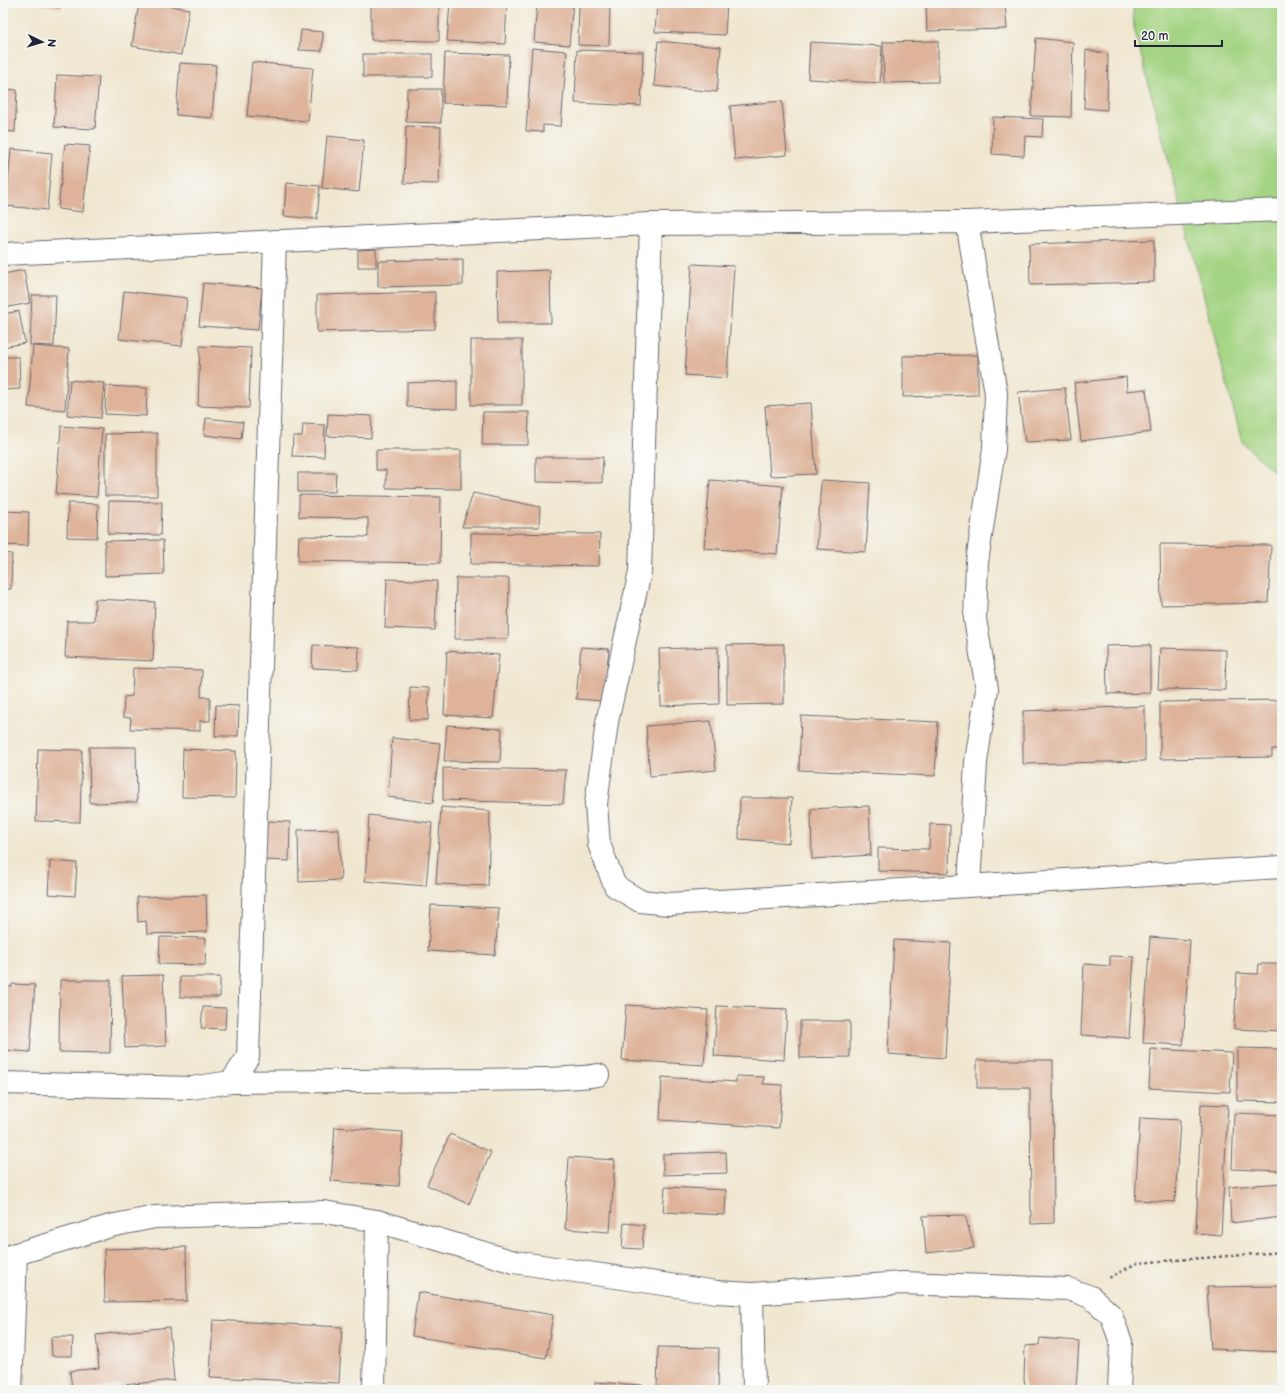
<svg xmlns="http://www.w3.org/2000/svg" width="1285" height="1393" font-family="'Balsamiq Sans',sans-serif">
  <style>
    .green { fill: #a4d483; stroke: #637b5f }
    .building { fill: #deb39a }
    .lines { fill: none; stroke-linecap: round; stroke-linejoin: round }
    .street-casing { stroke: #6a676f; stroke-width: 24 }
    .path { stroke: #6a676f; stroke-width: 2.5; stroke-dasharray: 3 3; stroke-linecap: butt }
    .street { stroke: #fff; stroke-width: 22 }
  </style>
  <rect width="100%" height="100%" fill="#f6f6f2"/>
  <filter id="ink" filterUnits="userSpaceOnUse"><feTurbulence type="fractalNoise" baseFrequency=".025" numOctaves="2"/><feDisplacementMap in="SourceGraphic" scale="8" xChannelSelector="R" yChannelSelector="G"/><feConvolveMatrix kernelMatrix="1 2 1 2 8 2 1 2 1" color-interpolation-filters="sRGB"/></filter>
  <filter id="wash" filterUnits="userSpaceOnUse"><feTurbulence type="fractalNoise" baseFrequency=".012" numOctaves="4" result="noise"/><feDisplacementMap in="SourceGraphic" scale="16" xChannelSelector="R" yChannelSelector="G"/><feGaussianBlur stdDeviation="0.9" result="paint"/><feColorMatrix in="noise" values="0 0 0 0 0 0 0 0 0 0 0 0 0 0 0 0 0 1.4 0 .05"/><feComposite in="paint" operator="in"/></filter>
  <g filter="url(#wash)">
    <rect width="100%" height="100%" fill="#f0e7d0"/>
    <polygon class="green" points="1133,3 1282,3 1282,479 1242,442 1134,28"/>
    <g id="blocks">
      <g class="building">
        <polygon points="38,3 62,3 61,8"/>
        <polygon points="139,3 153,3 189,9 181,55 132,46"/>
        <polygon points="371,3 439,3 439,41 371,40"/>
        <polygon points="450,3 507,3 505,44 447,41"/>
        <polygon points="537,3 573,3 569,45 534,42"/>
        <polygon points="579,3 610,3 609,46 578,45"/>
        <polygon points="657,3 727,3 725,35 655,32"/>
        <polygon points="926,3 1005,3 1007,29 927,31"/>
        <polygon points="301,30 323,32 322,51 299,50"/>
        <polygon points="1036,38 1073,42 1071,117 1031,116"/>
        <polygon points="658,41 721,47 717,92 654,86"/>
        <polygon points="938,41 938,82 884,83 883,42"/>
        <polygon points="810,42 882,46 880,83 808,79"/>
        <polygon points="532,48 567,51 561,126 543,125 543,132 526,131"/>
        <polygon points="577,50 643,52 641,106 575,103"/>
        <polygon points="1086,50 1108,54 1107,110 1084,108"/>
        <polygon points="445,53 509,55 507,105 443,103"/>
        <rect x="363" y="54" width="69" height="23"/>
        <polygon points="252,62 313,68 308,121 247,116"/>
        <polygon points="180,63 216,65 212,118 176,115"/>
        <polygon points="57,75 99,77 95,129 54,127"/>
        <polygon points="3,89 17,90 15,132 3,131"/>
        <polygon points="407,89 441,89 441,123 406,122"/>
        <polygon points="782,101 787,155 735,160 730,106"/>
        <polygon points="993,117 1043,119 1042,137 1025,136 1024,156 992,154"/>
        <polygon points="406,126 441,127 439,184 404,183"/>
        <polygon points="327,136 364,140 359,192 322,188"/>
        <polygon points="65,144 90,146 83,212 58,209"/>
        <polygon points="11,149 52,153 47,210 6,206"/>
        <polygon points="286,183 320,186 317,219 284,216"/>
        <polygon points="1154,240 1154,282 1030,285 1029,244"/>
        <polygon points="376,249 376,267 358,267 358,250"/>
        <polygon points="463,259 463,285 378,287 378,261"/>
        <polygon points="692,264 734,266 727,378 685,375"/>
        <polygon points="24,270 30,303 3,308 3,274"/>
        <polygon points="550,270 551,323 498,323 497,272"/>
        <polygon points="203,283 262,288 258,330 199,326"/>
        <polygon points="124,291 187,298 182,346 119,339"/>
        <polygon points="435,292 435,329 317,332 317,295"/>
        <polygon points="32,295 56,295 54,346 30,345"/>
        <polygon points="19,311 25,343 3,347 3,314"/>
        <rect x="471" y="340" width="51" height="65"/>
        <polygon points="33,346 69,349 65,410 28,407"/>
        <polygon points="200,346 251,348 249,408 198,406"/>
        <polygon points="978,355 978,395 903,397 903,356"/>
        <polygon points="3,357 19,357 20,389 3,390"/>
        <polygon points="1126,377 1127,391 1146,389 1151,432 1081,441 1074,383"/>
        <polygon points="70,380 104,383 101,418 67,415"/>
        <polygon points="457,381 457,409 407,407 407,383"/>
        <polygon points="106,386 147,388 146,416 105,414"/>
        <polygon points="1065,388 1071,440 1025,442 1018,392"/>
        <polygon points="811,403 816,474 770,476 765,406"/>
        <polygon points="483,412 529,412 528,445 482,445"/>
        <polygon points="328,414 372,416 371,438 327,436"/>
        <polygon points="206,418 243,422 241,439 204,435"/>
        <polygon points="303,424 325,425 324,457 292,456 293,436 302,436"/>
        <polygon points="61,426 102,429 97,497 56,494"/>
        <polygon points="157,433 157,496 105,496 105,434"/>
        <polygon points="376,450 461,450 461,489 386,488 386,470 376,470"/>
        <polygon points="536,457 603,457 602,483 536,482"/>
        <polygon points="298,473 336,473 335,492 298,492"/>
        <polygon points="710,480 783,486 777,554 704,548"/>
        <polygon points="821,480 870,483 866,552 817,549"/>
        <polygon points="473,493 540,507 539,527 462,527"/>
        <polygon points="299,495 441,497 440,563 298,561 299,536 368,537 368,518 299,517"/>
        <polygon points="109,501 162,502 161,535 108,534"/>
        <polygon points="68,503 98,504 97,538 67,537"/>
        <polygon points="3,511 29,512 28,546 3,545"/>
        <polygon points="471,533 600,534 599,566 471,564"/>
        <polygon points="163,540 164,574 105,576 105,541"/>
        <polygon points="1160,544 1271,545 1268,603 1161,605"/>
        <polygon points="3,553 12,554 11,589 3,589"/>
        <polygon points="456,578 509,578 508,639 455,639"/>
        <polygon points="387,579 437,581 435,630 385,628"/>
        <polygon points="95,599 155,602 153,661 65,657 67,621 94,621"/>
        <polygon points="784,644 784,704 727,705 727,645"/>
        <polygon points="313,645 359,647 358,670 312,668"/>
        <polygon points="1150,645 1150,693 1107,694 1106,646"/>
        <polygon points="581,647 609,649 603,701 576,699"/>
        <polygon points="718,647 719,704 661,706 659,649"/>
        <polygon points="1160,648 1226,650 1225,690 1158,689"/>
        <polygon points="447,651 499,655 493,718 444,715"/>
        <polygon points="133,668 202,670 201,697 210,697 210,721 200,721 200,731 130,729 131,718 123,717 124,697 132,696"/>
        <polygon points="410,687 429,688 428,720 409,720"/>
        <polygon points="1282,700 1282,749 1272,749 1272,757 1160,759 1160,702"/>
        <polygon points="216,705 239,706 238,736 215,736"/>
        <polygon points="1145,706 1145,761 1023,764 1023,711"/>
        <polygon points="801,716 938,722 935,776 799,770"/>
        <polygon points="711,721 716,770 650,776 646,726"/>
        <polygon points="447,725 502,729 500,762 444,761"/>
        <polygon points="392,738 440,743 433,803 388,797"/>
        <polygon points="89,747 136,747 137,802 90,803"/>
        <polygon points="38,749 82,750 80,822 36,821"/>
        <polygon points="183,749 236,751 235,798 182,797"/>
        <polygon points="443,768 566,770 563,804 443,800"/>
        <polygon points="740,798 792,798 789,843 739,839"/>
        <polygon points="869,806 871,855 812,859 811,809"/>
        <polygon points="441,807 490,811 488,886 436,884"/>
        <polygon points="369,815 432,823 426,886 365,881"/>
        <polygon points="267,821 290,822 289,861 265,860"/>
        <polygon points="930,824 950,825 949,873 878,871 878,848 929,849"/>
        <polygon points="339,829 341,880 299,882 298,830"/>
        <polygon points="50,861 77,863 75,896 48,894"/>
        <polygon points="206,895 207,932 147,934 146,921 138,922 137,897"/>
        <polygon points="431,905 499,908 495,955 428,951"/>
        <polygon points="3,917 5,917 4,933 3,933"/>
        <polygon points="160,937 206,938 205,965 159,964"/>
        <polygon points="1150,937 1190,940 1183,1045 1143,1043"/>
        <polygon points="894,940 951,943 945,1058 888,1054"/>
        <polygon points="1110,956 1134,957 1129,1038 1081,1035 1084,964 1110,966"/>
        <polygon points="1259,964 1282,964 1282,1031 1234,1029 1237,973 1258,974"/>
        <polygon points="163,975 166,1046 125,1048 122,976"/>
        <rect x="180" y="977" width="40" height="20"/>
        <polygon points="60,980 111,980 110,1053 59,1052"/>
        <polygon points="12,984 35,985 30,1052 3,1050 3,986 12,987"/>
        <polygon points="626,1005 708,1010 704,1065 622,1060"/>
        <polygon points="717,1006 787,1009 784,1060 714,1056"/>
        <polygon points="203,1007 226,1008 225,1029 201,1028"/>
        <polygon points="800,1021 850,1021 850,1057 800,1058"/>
        <polygon points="1237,1048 1282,1049 1282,1102 1237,1101"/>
        <polygon points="1151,1049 1232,1053 1230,1092 1149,1088"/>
        <polygon points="977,1060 1053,1060 1054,1223 1031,1224 1030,1088 977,1088"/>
        <polygon points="736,1076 764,1077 763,1084 782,1085 779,1128 660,1120 662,1077 736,1082"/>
        <polygon points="1201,1104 1228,1105 1221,1235 1196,1233"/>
        <polygon points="1234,1113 1282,1115 1282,1171 1232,1169"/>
        <polygon points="1140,1118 1180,1120 1175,1202 1135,1200"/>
        <polygon points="335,1127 403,1132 399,1186 331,1181"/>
        <polygon points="450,1134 491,1152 469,1204 427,1185"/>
        <polygon points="726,1152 727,1173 663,1175 663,1154"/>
        <polygon points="569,1157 615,1160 610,1232 565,1229"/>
        <polygon points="1282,1183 1282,1217 1231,1223 1229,1187"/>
        <polygon points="665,1187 726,1190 725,1215 663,1212"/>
        <polygon points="965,1215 974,1248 926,1253 923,1216"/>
        <polygon points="624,1223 644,1225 642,1249 622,1248"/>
        <polygon points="186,1247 187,1301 105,1302 104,1249"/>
        <polygon points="1282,1286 1282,1352 1211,1349 1207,1287"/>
        <polygon points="418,1292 553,1315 546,1358 412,1336"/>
        <polygon points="213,1320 342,1327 339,1383 210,1377"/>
        <polygon points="169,1327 174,1380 72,1390 70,1371 99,1368 96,1335"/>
        <polygon points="51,1337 73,1337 72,1356 52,1356"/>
        <polygon points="1040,1338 1079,1341 1076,1390 1026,1390 1024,1379 1025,1346 1039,1345"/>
        <polygon points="658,1347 719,1348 718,1390 657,1390"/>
        <polygon points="595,1382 642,1385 642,1390 595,1390"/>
      </g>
    </g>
  </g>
  <g filter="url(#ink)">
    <use href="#blocks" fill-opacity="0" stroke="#6a676f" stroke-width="1"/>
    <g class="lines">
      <g class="street-casing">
        <g id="street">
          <polyline points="967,222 1282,210"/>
          <polyline points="651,224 640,572 607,722 596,804 599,844 615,886 640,901 669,904 1282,867"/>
          <polyline points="3,254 651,224 967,222 996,393 994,449 977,562 975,619 987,689 976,762 969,885"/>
          <path d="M231,1082L484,1080C522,1078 561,1081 598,1075"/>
          <polyline points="3,1083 191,1088 231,1082 248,1057 275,241"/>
          <polyline points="3,1259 16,1254 110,1226 155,1217 324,1212 377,1221 514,1262 717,1292 752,1294 902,1283 1068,1289 1091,1297 1111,1315 1121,1342 1119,1390"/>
          <polyline points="752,1294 754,1390"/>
          <polyline points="11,1390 16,1254"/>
          <polyline points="374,1390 377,1221"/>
        </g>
      </g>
      <polyline class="path" points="1109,1278 1137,1263 1282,1252"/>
      <use href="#street" class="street"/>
    </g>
  </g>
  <rect width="1285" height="1393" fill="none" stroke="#f6f6f2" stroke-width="16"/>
  <g transform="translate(42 42) rotate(95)" stroke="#f6f6f2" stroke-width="3" paint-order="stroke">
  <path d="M0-3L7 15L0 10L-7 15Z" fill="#22223b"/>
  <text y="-6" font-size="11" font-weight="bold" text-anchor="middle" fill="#22223b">N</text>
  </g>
  <path d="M1135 40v6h87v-6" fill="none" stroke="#22223b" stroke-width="2"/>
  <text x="1141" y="40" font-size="12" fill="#22223b" stroke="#f6f6f2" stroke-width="3" paint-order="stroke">20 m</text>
</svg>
